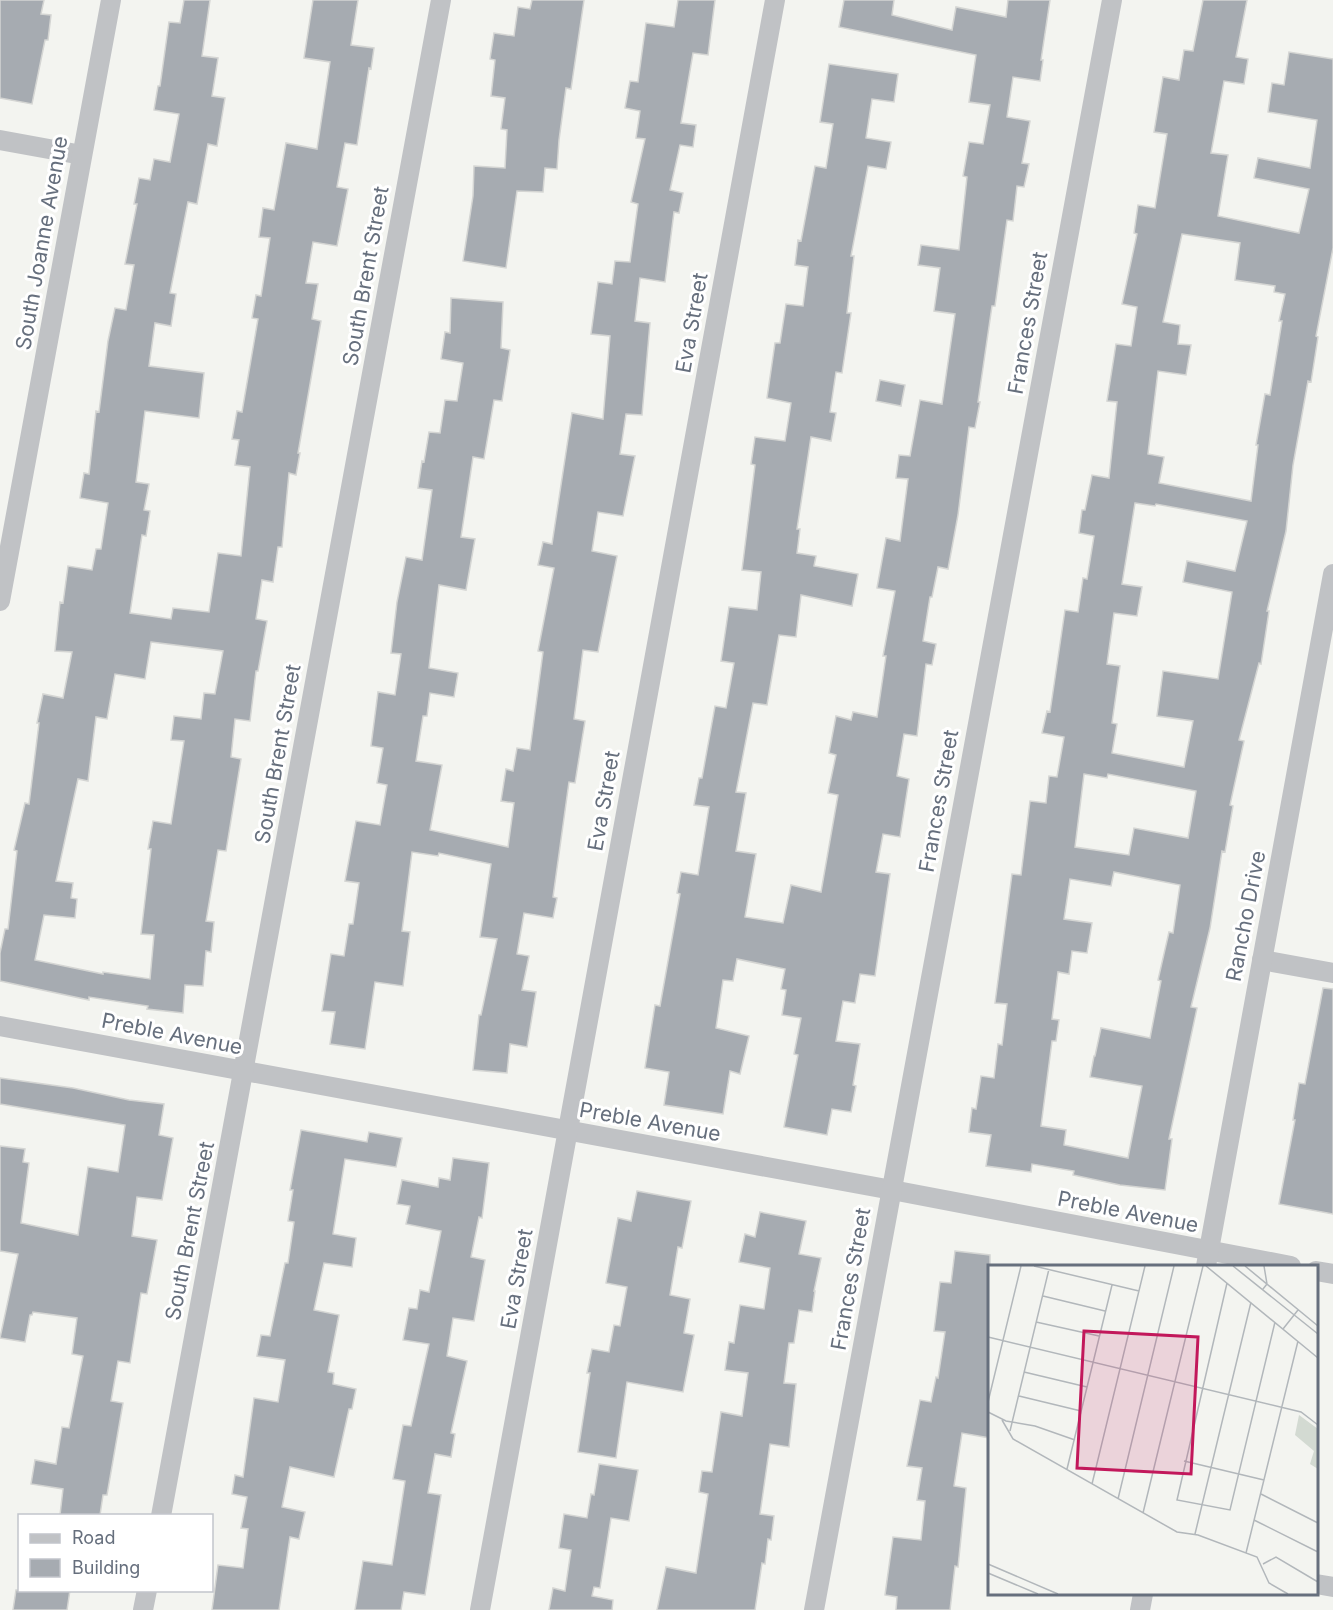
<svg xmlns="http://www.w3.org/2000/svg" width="1333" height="1610" font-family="Inter,sans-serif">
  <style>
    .building { fill: #a6abb1; stroke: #d4d5d3; stroke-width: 1.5; fill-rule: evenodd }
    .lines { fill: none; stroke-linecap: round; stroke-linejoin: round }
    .street { stroke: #c0c2c5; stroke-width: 20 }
    .labels { text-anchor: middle; stroke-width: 6; stroke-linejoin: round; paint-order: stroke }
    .street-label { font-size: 21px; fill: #666f7d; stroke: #fff }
    .inset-road { fill: none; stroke: #b2b7bb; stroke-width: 1.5 }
    .view { fill: #c2185b; fill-opacity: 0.15; stroke: #c2185b; stroke-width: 3 }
    .inset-edge { fill: none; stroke: #666f7d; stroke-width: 3 }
  </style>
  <rect width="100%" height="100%" fill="#f3f4f0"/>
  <g class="building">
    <polygon points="0,0 44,0 41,14 51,15 48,40 45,40 32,104 0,98"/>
    <path d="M184,0H210L202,56L218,58L212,96L225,98L217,146L208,144L197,204L188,202L170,293L176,294L171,326L155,323L149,366L204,373L199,418L145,411L136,482L149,484L144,510L150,511L146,536L142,535L130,613L171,619L173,608L209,612L218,553L241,556L250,467L235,465L239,440L232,439L237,411L242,412L258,319L252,318L256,295L261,296L270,238L259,237L263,208L274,210L286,143L317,149L330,62L304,58L313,0H358L351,45L374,48L371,69L369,68L357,145L345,143L337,187L348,189L337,246L313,242L306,283L318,284L312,319L321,321L298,453H300L296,475L289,473L282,547H278L273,582L262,580L256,619L267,621L258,671H256L250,721L235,719L231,757L241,759L226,851L218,850L206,921L214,922L211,952L206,951L203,986L185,985L183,1013L147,1009L148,1006L89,997V1000L0,981V953L5,929H8L17,851L14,850L25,803L29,804L39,723H37L43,694L63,698L72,652L55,651L60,602L63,603L68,566L92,570L96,549H101L108,503L80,498L84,473L89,474L96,411L99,412L108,341L115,308L126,310L134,265L125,264L137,204H134L139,178L150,180L154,159L170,162L179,114L154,110L158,86H160L169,22L180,23ZM151,642L223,651L215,694L204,693L201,719L174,716L171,740L184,741L171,824L153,821L148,849H151L141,934L154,935L150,979L103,972V974L35,960L44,915L75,918L77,899L71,898L73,883L56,881L78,779L88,781L96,717L107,719L115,674L145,679Z"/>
    <polygon points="532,0 584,0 571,89 566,88 559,140 557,169 545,168 543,192 517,191 506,268 463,261 473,196 474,166 505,168 507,130 501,129 505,98 491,96 495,60 490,59 494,33 514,36 518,7 530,9"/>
    <polygon points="678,0 715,0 708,55 693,53 681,123 696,125 693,147 680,145 670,190 683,193 679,213 674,212 665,282 640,278 635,321 650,323 642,415 626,414 620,454 635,456 623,516 598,512 592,551 617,556 598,652 583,650 574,719 585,721 575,783 569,782 553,897 557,898 553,918 524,913 517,954 529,956 522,990 536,992 527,1047 510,1044 507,1073 473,1070 479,1015 481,1015 497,939 480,937 491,864 439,853 438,856 412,852 402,931 410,932 403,986 375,982 365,1049 330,1044 335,1012 322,1011 331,954 344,956 349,924 353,924 359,883 345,881 356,821 380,825 387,785 377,783 383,748 371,746 378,692 395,695 401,654 391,653 397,602 406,557 422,560 432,490 418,488 422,461 424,462 429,432 440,433 445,400 457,401 463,363 441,359 445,332 450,333 451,298 503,302 501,348 510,350 502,401 494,400 484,459 473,457 461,537 475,539 466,590 439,585 429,668 458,673 454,697 430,693 427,716 423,716 416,761 442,765 430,830 508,847 514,803 501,801 506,769 513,771 517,748 530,750 543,652 538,651 554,568 538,565 543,542 552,544 572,413 603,419 610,336 591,334 598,282 612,284 615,261 630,262 638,204 631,202 645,139 636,138 640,111 625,108 630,81 638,82 646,23 674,27"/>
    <polygon points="844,0 894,0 892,15 952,30 956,7 1006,17 1008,0 1050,0 1041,60 1043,60 1040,81 1013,77 1007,117 1030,121 1022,163 1029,164 1024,187 1017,186 1013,221 1007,220 995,306 992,306 978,402 980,402 975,428 969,427 958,515 948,569 938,567 932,597 930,597 923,641 936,644 932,665 926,664 917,736 904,734 897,776 909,779 900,837 883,834 876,872 890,874 875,976 860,974 855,1003 843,1001 836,1041 860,1044 853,1085 856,1086 851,1112 832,1109 827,1135 784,1127 798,1055 794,1054 801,1018 782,1015 786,990 781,989 785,969 737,959 733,981 723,980 716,1028 749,1036 740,1074 730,1071 723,1114 664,1105 669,1072 645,1068 655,1005 660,1006 680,894 677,893 681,872 698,875 709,807 694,805 699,778 702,778 715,706 726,708 734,663 721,661 729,607 757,610 761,572 742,570 755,465 751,464 755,437 785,441 791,403 767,398 775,343 780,343 786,304 803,306 808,267 795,265 798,240 801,241 815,166 826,168 833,124 820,122 829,64 898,74 894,102 872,99 866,138 891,142 886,169 868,166 851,256 854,256 847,313 851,313 842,373 836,372 830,412 836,413 831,441 811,437 797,529 800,529 797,553 816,556 814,566 858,574 852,606 801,595 796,637 779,635 767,705 753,703 736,792 746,793 736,851 756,854 745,917 783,923 791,885 821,892 838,795 828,793 836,755 829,753 836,716 851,720 853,712 877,717 886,656 883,656 895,591 877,588 886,538 900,541 908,479 896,478 899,455 910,456 920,400 942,404 955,314 934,311 940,268 918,265 921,245 959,250 967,177 963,176 969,142 983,144 990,105 969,102 976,55 839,27"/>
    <path d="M1203,0H1247L1236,57L1248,59L1244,84L1224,81L1211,153L1228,155L1218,216L1299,233L1309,189L1254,178L1258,158L1310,168L1317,120L1268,112L1272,83L1284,85L1289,52L1333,59V248L1316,336L1318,337L1311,382L1308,381L1293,465L1286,531L1267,611H1269L1261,664L1259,663L1239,740L1244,741L1230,805L1233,806L1225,852L1222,851L1210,928L1191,1007L1197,1008L1169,1139H1172L1165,1190L1120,1185L1073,1175L1074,1171L1032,1164L1031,1172L986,1166L991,1135L969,1132L972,1108L976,1109L981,1076L994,1078L998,1044L1002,1045L1007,1004L995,1003L1012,874L1021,875L1030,801L1046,803L1049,776L1057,777L1064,737L1042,733L1047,711L1050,712L1065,610L1078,612L1083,578L1087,579L1094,536L1079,533L1082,510H1085L1092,475L1109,478L1117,402L1107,401L1116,344L1131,346L1137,307L1122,304L1137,234L1134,233L1138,205L1155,208L1167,134L1154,132L1163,77L1179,80L1184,50L1193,51ZM1182,234L1240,243L1235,280L1275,286L1274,292L1285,294L1279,321H1282L1270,395L1265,394L1256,445H1258L1251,501L1159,483L1164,457L1148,454L1158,371L1186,375L1191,345L1178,344L1180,325L1163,322ZM1135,503L1155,506L1156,504L1247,521L1235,571L1187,561L1183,582L1232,592L1218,679L1163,671L1157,716L1193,721L1184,767L1112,753L1117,724L1112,723L1120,666L1107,664L1114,613L1137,616L1142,587L1122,584ZM1084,774L1107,778L1108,774L1196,791L1188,838L1134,828L1129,855L1075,847ZM1114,872L1180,885L1173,933L1169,932L1158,980L1161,981L1150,1038L1101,1028L1095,1056H1094L1090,1077L1142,1086L1128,1158L1064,1145L1066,1130L1041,1126L1052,1041H1056L1059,1020L1052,1019L1058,972L1069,974L1072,951L1087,953L1092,923L1064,919L1070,879L1111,886Z"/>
    <polygon points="880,380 905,385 901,406 876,401"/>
    <polygon points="1323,988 1333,989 1333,1214 1279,1204 1295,1120 1293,1120 1299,1083 1305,1084"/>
    <polygon points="0,1078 73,1088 129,1100 164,1104 159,1135 173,1138 162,1200 137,1197 132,1236 157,1240 147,1294 141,1293 130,1363 118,1361 111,1401 123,1403 107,1495 103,1495 100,1515 60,1515 63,1489 31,1484 35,1460 56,1464 62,1427 69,1428 83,1356 72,1354 77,1318 33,1312 32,1315 30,1315 25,1342 0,1338 18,1254 0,1251 0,1146 25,1149 23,1162 29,1163 21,1223 78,1235 88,1167 118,1172 125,1125 0,1104"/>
    <polygon points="301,1130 367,1142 369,1132 402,1138 396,1167 345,1159 333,1234 356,1238 352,1267 324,1263 314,1310 339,1315 328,1372 334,1373 333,1384 356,1389 352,1409 349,1409 334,1477 290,1467 282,1507 305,1512 299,1539 290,1537 279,1610 212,1610 218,1565 243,1568 248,1529 241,1528 247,1497 232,1494 235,1475 243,1477 254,1398 278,1402 285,1360 257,1356 261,1335 270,1336 285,1263 288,1263 294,1222 288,1221 293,1190 290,1190"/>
    <polygon points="453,1158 489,1163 482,1218 479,1217 471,1257 485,1260 474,1321 453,1318 447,1356 467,1361 451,1433 455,1434 451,1457 435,1454 428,1493 441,1495 425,1595 404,1592 401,1610 355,1610 363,1561 392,1565 405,1481 393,1479 403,1425 411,1426 429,1344 403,1340 409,1308 417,1309 420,1290 429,1292 441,1231 406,1224 410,1206 397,1204 402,1180 438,1187 439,1178 450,1180"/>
    <polygon points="637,1191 691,1201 682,1248 678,1247 670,1295 690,1299 684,1333 694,1335 683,1392 627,1382 616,1458 578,1452 590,1373 587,1373 592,1349 609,1352 614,1325 620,1326 627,1287 606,1283 618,1218 631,1221"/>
    <polygon points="760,1212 806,1221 799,1254 821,1258 814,1291 815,1291 812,1312 799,1310 794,1343 789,1343 784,1383 796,1384 789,1447 770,1444 760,1514 774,1516 771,1540 768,1539 765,1564 762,1563 755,1610 657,1610 666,1567 696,1573 708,1494 699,1492 702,1471 712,1472 721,1412 742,1416 748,1373 725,1370 729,1342 734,1343 740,1305 764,1309 770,1268 739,1262 745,1234 755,1237"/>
    <polygon points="955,1251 990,1255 990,1438 962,1433 954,1486 966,1488 958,1567 955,1566 950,1610 896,1610 897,1597 885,1595 893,1537 921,1540 925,1501 917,1500 922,1468 907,1466 920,1400 931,1402 936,1377 938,1378 945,1332 934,1331 940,1282 951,1283"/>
    <polygon points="599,1464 638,1470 629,1521 611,1518 600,1588 594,1587 592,1596 613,1600 612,1610 549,1610 553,1588 565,1591 571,1550 559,1548 564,1514 587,1518 591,1494 594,1495"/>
    <polygon points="16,1590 70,1590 67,1610 13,1610"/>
  </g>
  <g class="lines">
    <g class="street">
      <polyline points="0,140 82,155"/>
      <polyline points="0,601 111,0"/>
      <polyline points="1262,960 1333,973"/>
      <polyline points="0,1026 892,1190 1291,1266"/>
      <polyline points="1206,1266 1333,574"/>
      <polyline points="1316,1271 1333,1274"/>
      <polyline points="161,1516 441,0"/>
      <polyline points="1316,1584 1333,1587"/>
      <polyline points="143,1610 147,1590"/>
      <polyline points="480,1610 775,0"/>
      <polyline points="814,1610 1112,0"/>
      <polyline points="1140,1610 1143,1594"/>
    </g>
  </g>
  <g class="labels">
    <g class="street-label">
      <text transform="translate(42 243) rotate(-80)" y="7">South Joanne Avenue</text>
      <text transform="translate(366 276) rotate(-80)" y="7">South Brent Street</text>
      <text transform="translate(692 323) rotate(-80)" y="7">Eva Street</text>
      <text transform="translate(1028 323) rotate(-80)" y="7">Frances Street</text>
      <text transform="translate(278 754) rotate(-80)" y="7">South Brent Street</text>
      <text transform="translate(604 801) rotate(-80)" y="7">Eva Street</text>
      <text transform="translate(939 801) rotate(-80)" y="7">Frances Street</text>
      <text transform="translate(1246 916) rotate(-79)" y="7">Rancho Drive</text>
      <text transform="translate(172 1034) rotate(11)" y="7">Preble Avenue</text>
      <text transform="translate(650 1122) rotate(10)" y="7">Preble Avenue</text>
      <text transform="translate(1128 1212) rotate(11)" y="7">Preble Avenue</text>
      <text transform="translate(190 1231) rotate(-79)" y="7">South Brent Street</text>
      <text transform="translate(517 1279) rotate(-80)" y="7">Eva Street</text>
      <text transform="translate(851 1279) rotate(-80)" y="7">Frances Street</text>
    </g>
  </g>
  <g transform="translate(988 1265)">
    <rect width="330" height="330" fill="#f3f4f0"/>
    <path d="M311,150L330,164V204L322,199L326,186L307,170Z" fill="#d3dad2"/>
    <path class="inset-road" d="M46,1L151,26M218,1L330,93M245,1L330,69M257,1L330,61M239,18L189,235L242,245L287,57M275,24L279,19L276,1M55,31L117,46M48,57L111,71M295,64L310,45M0,72L313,147L330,160M36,107L99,122M31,131L93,146M0,137L33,1M0,147L18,156L47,161L87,175M14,155L25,174L189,267L210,270L269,292L281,318L300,329M22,166L61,4M196,196L276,215M79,204L124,20M104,219L157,1M273,229L330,258M130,234L186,1M155,248L215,1M266,255L330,287M207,269L263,37M258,288L310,76M0,299L70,329M275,299L288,292L330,317M0,308L50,329"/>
    <path class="view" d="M96,66L210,72L203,209L89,203Z"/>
    <rect width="330" height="330" class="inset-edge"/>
  </g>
  <rect x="18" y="1514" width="195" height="78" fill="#ffffff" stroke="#c2c5cb" stroke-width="1.5"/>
  <rect x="30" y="1534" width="30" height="9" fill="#c0c2c5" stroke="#c2c5cb" stroke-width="1.5"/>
  <text x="72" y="1544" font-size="18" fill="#666f7d">Road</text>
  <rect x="30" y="1559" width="30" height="18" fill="#a6abb1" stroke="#c2c5cb" stroke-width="1.5"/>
  <text x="72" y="1574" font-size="18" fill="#666f7d">Building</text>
</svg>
